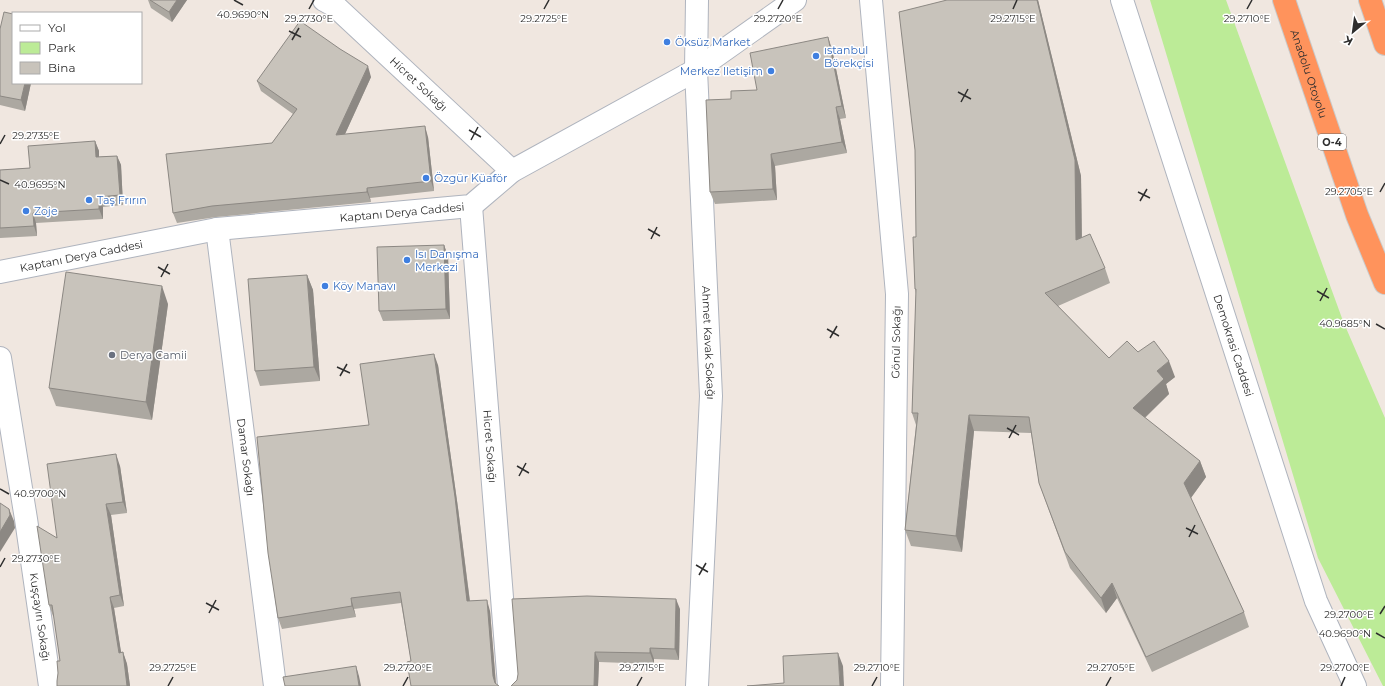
<svg xmlns="http://www.w3.org/2000/svg" width="1385" height="686" font-family="Montserrat,sans-serif">
  <style>
    .green { fill: #bceb97 }
    .lines { fill: none; stroke-linecap: round; stroke-linejoin: round }
    .minor-casing { stroke: #afb4be; stroke-width: 24 }
    .tertiary-casing { stroke: #afb4be; stroke-width: 24 }
    .motorway-casing { stroke: #c9c9c9; stroke-width: 24 }
    .minor { stroke: #fff; stroke-width: 22 }
    .tertiary { stroke: #fff; stroke-width: 22 }
    .motorway { stroke: #ff935c; stroke-width: 22 }
    .wall { fill: #aca8a1 }
    .shaded-wall { fill: #8c8883 }
    .building { fill: #c8c3bb; stroke: #8c8883 }
    .ticks { fill: none; stroke: #2e2e2e; stroke-width: 1.5 }
    .shop-dot { fill: #3f7fe0; stroke: #fff; stroke-width: 1.5 }
    .worship-dot { fill: #6b7280; stroke: #fff; stroke-width: 1.5 }
    .labels { text-anchor: middle; stroke-width: 3; stroke-linejoin: round; paint-order: stroke }
    .shield { fill: #fff; stroke: #6d6d6d; stroke-width: 1 }
    .shield-label { font-size: 10px; font-weight: bold; fill: #2e2e2e }
    .shop-label { font-size: 11px; fill: #366cbe; stroke: #fff; text-anchor: start }
    .street-label { font-size: 11px; fill: #2e2e2e; stroke: #fff }
    .worship-label { font-size: 11px; fill: #5b616d; stroke: #fff; text-anchor: start }
    .ticks-label { font-size: 10px; text-anchor: middle; fill: #2e2e2e; stroke: #fff; stroke-width: 3; stroke-linejoin: round; paint-order: stroke }
  </style>
  <rect width="100%" height="100%" fill="#f0e7e0"/>
  <polygon class="green" points="1150,0 1226,0 1343,321 1385,418 1385,686 1383,686 1318,558"/>
  <g class="lines">
    <g class="minor-casing">
      <g id="minor">
        <path id="s1" d="M324,0L335,6L512,171"/>
        <polyline points="871,0 897,294 892,686"/>
        <path id="s2" d="M696,70L711,396L697,686"/>
        <path id="s3" d="M471,206L509,686"/>
        <path id="s4" d="M217,229L275,686"/>
        <path id="s5" d="M0,358L26,519L50,686"/>
      </g>
    </g>
    <g class="tertiary-casing">
      <g id="tertiary">
        <path id="s6" d="M1122,0L1316,601L1355,686"/>
        <polyline points="696,70 697,0"/>
        <path id="s7" d="M0,272L217,229L471,206L512,171L696,70L795,0"/>
      </g>
    </g>
    <g class="motorway-casing">
      <g id="motorway">
        <path id="s8" d="M1284,0L1357,215L1385,283"/>
        <polyline points="1370,0 1385,44"/>
      </g>
    </g>
    <use href="#minor" class="minor"/>
    <use href="#tertiary" class="tertiary"/>
    <use href="#motorway" class="motorway"/>
  </g>
  <g class="wall">
    <polygon points="148,0 187,0 172,22 151,8"/>
    <polygon points="947,0 1038,0 1081,176 1082,238 1105,268 1110,283 1058,306 1109,358 1138,352 1175,377 1166,384 1169,394 1145,418 1200,461 1206,477 1191,498 1244,612 1249,627 1152,672 1117,598 1106,613 1070,568 1039,483 1031,433 974,431 962,552 911,546 905,530 916,425 912,413 916,294 915,289 916,237"/>
    <polygon points="0,29 13,83 31,83 25,111 0,105"/>
    <polygon points="832,49 846,118 840,119 847,153 775,166 777,200 715,204 710,192 731,99 757,90"/>
    <polygon points="371,77 345,134 428,137 434,191 370,198 371,202 216,217 177,223 173,213 272,143 293,114 261,91 257,81"/>
    <polygon points="95,141 99,151 99,157 117,156 121,165 123,205 103,207 103,219 36,223 37,236 0,238 0,170 30,168"/>
    <polygon points="444,245 448,256 450,319 383,321 379,311"/>
    <polygon points="307,275 313,290 320,381 260,386 255,371"/>
    <polygon points="168,304 152,420 56,406 49,388"/>
    <polygon points="438,365 458,508 470,601 490,611 496,684 411,661 401,603 354,609 356,617 282,629 278,618 369,425"/>
    <polygon points="120,466 127,513 111,515 124,606 114,608 121,653 123,652 127,664 130,686 57,686 60,661 54,616 53,616 49,605 57,538"/>
    <polygon points="680,609 679,660 654,659 654,664 599,662 598,686 511,686"/>
  </g>
  <g class="shaded-wall">
    <polygon points="177,0 187,0 172,22 169,12"/>
    <polygon points="1037,0 1038,0 1081,176 1082,256 1076,240"/>
    <polygon points="828,37 832,49 846,118 842,106"/>
    <polygon points="368,66 371,77 340,145 336,135"/>
    <polygon points="25,83 31,83 25,111 21,100"/>
    <polygon points="836,107 840,119 847,153 842,142"/>
    <polygon points="425,126 428,137 434,191 431,181"/>
    <polygon points="95,141 99,151 99,167 96,157"/>
    <polygon points="771,154 775,166 777,200 773,189"/>
    <polygon points="117,156 121,165 123,205 120,195"/>
    <polygon points="367,188 370,198 371,202 367,192"/>
    <polygon points="99,197 103,207 103,219 99,209"/>
    <polygon points="33,213 36,223 37,236 34,226"/>
    <polygon points="444,245 448,256 450,319 446,309"/>
    <polygon points="307,275 313,290 320,381 314,367"/>
    <polygon points="162,286 168,304 152,420 146,402"/>
    <polygon points="434,354 438,365 458,508 471,611 467,601"/>
    <polygon points="1169,361 1175,377 1166,384 1169,394 1138,424 1133,408 1157,371"/>
    <polygon points="969,415 974,431 962,552 956,536"/>
    <polygon points="116,454 120,466 127,513 123,502"/>
    <polygon points="1200,461 1206,477 1190,499 1184,483"/>
    <polygon points="106,504 111,515 124,606 120,595"/>
    <polygon points="9,509 14,521 15,528 0,552 0,532"/>
    <polygon points="1112,583 1117,598 1106,613 1101,598"/>
    <polygon points="110,597 114,608 123,664 119,653"/>
    <polygon points="351,598 354,609 356,617 352,606"/>
    <polygon points="676,599 680,609 679,660 675,649"/>
    <polygon points="487,600 490,611 496,686 493,676"/>
    <polygon points="650,648 654,659 654,664 650,653"/>
    <polygon points="123,652 127,664 130,686 127,686"/>
    <polygon points="595,652 599,662 598,686 594,686"/>
    <polygon points="838,653 843,666 844,686 840,686"/>
    <polygon points="356,666 359,676 361,686 359,686"/>
  </g>
  <g class="building">
    <polygon points="150,0 177,0 169,12"/>
    <polygon points="947,0 1037,0 1075,160 1076,240 1090,234 1105,268 1045,293 1109,358 1127,341 1138,352 1154,341 1169,361 1157,371 1164,379 1133,408 1200,461 1184,483 1244,612 1146,657 1112,583 1101,598 1065,552 1039,483 1029,417 969,415 956,536 905,530 918,413 912,413 916,289 915,289 913,237 916,237 915,150 899,12"/>
    <polygon points="4,12 13,14 13,83 25,83 21,100 0,96 0,29"/>
    <polygon points="300,21 340,49 368,66 336,135 425,126 431,181 367,188 367,192 212,206 173,213 166,154 272,143 297,109 257,81"/>
    <polygon points="828,37 842,106 836,107 842,142 771,154 773,189 710,192 706,100 731,99 731,91 757,90 750,53"/>
    <polygon points="95,141 96,157 117,156 120,195 99,197 99,209 33,213 34,226 0,228 0,170 30,168 28,146"/>
    <polygon points="444,245 446,309 379,311 377,247"/>
    <polygon points="66,272 162,286 146,402 49,388"/>
    <polygon points="307,275 314,367 255,371 248,279"/>
    <polygon points="434,354 455,497 467,601 487,600 493,676 495,683 499,686 411,686 407,662 411,661 400,592 351,598 352,606 278,618 268,553 257,437 369,425 360,364"/>
    <polygon points="116,454 123,502 106,504 120,595 110,597 119,653 123,652 127,686 57,686 57,681 58,673 57,661 60,661 52,605 49,605 37,526 57,538 47,464"/>
    <polygon points="0,503 9,509 10,515 0,532"/>
    <polygon points="587,596 676,599 675,649 650,648 650,653 595,652 594,686 511,686 517,680 518,674 512,599"/>
    <polygon points="838,653 840,686 747,686 784,683 783,656"/>
    <polygon points="356,666 359,686 285,686 283,677"/>
  </g>
  <path class="ticks" d="M234,0L243,5M309,9L314,0M544,9L549,0M778,9L783,0M1013,9L1017,0M1247,9L1252,0M289,31L301,37M292,40L299,28M958,92L971,99M961,102L968,89M469,130L481,137M471,140L478,127M0,144L5,135M0,180L9,184M1138,192L1150,198M1380,192L1385,183M1140,201L1147,189M648,229L660,236M651,239L657,227M158,267L170,274M161,277L168,264M1317,291L1329,298M1320,301L1327,288M1376,324L1385,329M827,329L839,336M830,338L837,326M337,367L350,373M340,376L347,364M1007,428L1019,435M1009,438L1016,425M517,466L529,473M519,476L526,463M0,489L9,494M1186,528L1198,534M1189,537L1195,525M696,565L708,572M0,567L5,558M699,575L706,563M206,603L219,610M209,613L216,600M1380,614L1385,606M1376,633L1385,638M168,686L173,677M403,686L408,677M637,686L642,677M872,686L877,677M1106,686L1111,677M1341,686L1345,677"/>
  <g class="shop-dot">
    <circle cx="667" cy="42" r="4"/>
    <circle cx="816" cy="56" r="4"/>
    <circle cx="771" cy="71" r="4"/>
    <circle cx="426" cy="178" r="4"/>
    <circle cx="89" cy="200" r="4"/>
    <circle cx="26" cy="211" r="4"/>
    <circle cx="407" cy="260" r="4"/>
    <circle cx="325" cy="286" r="4"/>
  </g>
  <circle class="worship-dot" cx="112" cy="355" r="4"/>
  <g class="labels">
    <rect class="shield" x="1318" y="134" width="28" height="16" rx="3"/>
    <g class="shield-label">
      <text x="1332" y="146">O-4</text>
    </g>
    <g class="shop-label">
      <text x="675" y="46">Öksüz Market</text>
      <text x="824" y="54">ıstanbul<tspan x="824" dy="13">Börekçisi</tspan></text>
      <text x="763" y="75" text-anchor="end">Merkez Iletişim</text>
      <text x="434" y="182">Özgür Küaför</text>
      <text x="97" y="204">Taş Frırın</text>
      <text x="34" y="215">Zoje</text>
      <text x="415" y="258">Isı Danışma<tspan x="415" dy="13">Merkezi</tspan></text>
      <text x="333" y="290">Köy Manavı</text>
    </g>
    <g class="street-label">
      <text dy="4" stroke="none"><textPath href="#s8" startOffset="78">Anadolu Otoyolu</textPath></text>
      <text dy="4" stroke="none"><textPath href="#s1" startOffset="127">Hicret Sokağı</textPath></text>
      <text dy="4" stroke="none"><textPath href="#s7" startOffset="407">Kaptanı Derya Caddesi</textPath></text>
      <text dy="4" stroke="none"><textPath href="#s7" startOffset="83">Kaptanı Derya Caddesi</textPath></text>
      <text transform="translate(896 342) rotate(-89)" y="4">Gönül Sokağı</text>
      <text dy="4" stroke="none"><textPath href="#s2" startOffset="273">Ahmet Kavak Sokağı</textPath></text>
      <text dy="4" stroke="none"><textPath href="#s6" startOffset="363">Demokrasi Caddesi</textPath></text>
      <text dy="4" stroke="none"><textPath href="#s3" startOffset="241">Hicret Sokağı</textPath></text>
      <text dy="4" stroke="none"><textPath href="#s4" startOffset="230">Damar Sokağı</textPath></text>
      <text dy="4" stroke="none"><textPath href="#s5" startOffset="262">Kuşçayırı Sokağı</textPath></text>
    </g>
    <g class="worship-label">
      <text x="120" y="359">Derya Camii</text>
    </g>
  </g>
  <g class="ticks-label">
    <text x="243" y="18">40.9690°N</text>
    <text x="309" y="22">29.2730°E</text>
    <text x="544" y="22">29.2725°E</text>
    <text x="778" y="22">29.2720°E</text>
    <text x="1013" y="22">29.2715°E</text>
    <text x="1247" y="22">29.2710°E</text>
    <text x="36" y="139">29.2735°E</text>
    <text x="40" y="188">40.9695°N</text>
    <text x="1349" y="195">29.2705°E</text>
    <text x="1345" y="327">40.9685°N</text>
    <text x="40" y="497">40.9700°N</text>
    <text x="36" y="562">29.2730°E</text>
    <text x="1349" y="618">29.2700°E</text>
    <text x="1345" y="637">40.9690°N</text>
    <text x="173" y="671">29.2725°E</text>
    <text x="408" y="671">29.2720°E</text>
    <text x="642" y="671">29.2715°E</text>
    <text x="877" y="671">29.2710°E</text>
    <text x="1111" y="671">29.2705°E</text>
    <text x="1345" y="671">29.2700°E</text>
  </g>
  <rect x="12" y="12" width="130" height="72" fill="#ffffff" stroke="#ababab"/>
  <rect x="20" y="25" width="20" height="6" fill="#ffffff" stroke="#ababab"/>
  <text x="48" y="32" font-size="12" fill="#2e2e2e">Yol</text>
  <rect x="20" y="42" width="20" height="12" fill="#bceb97" stroke="#ababab"/>
  <text x="48" y="52" font-size="12" fill="#2e2e2e">Park</text>
  <rect x="20" y="62" width="20" height="12" fill="#c8c3bb" stroke="#ababab"/>
  <text x="48" y="72" font-size="12" fill="#2e2e2e">Bina</text>
  <g transform="translate(1353 32) rotate(209)" stroke="#ffffff" stroke-width="3" paint-order="stroke">
  <path d="M0-3L7 15L0 10L-7 15Z" fill="#2e2e2e"/>
  <text y="-6" font-size="11" font-weight="bold" text-anchor="middle" fill="#2e2e2e">K</text>
  </g>
</svg>
